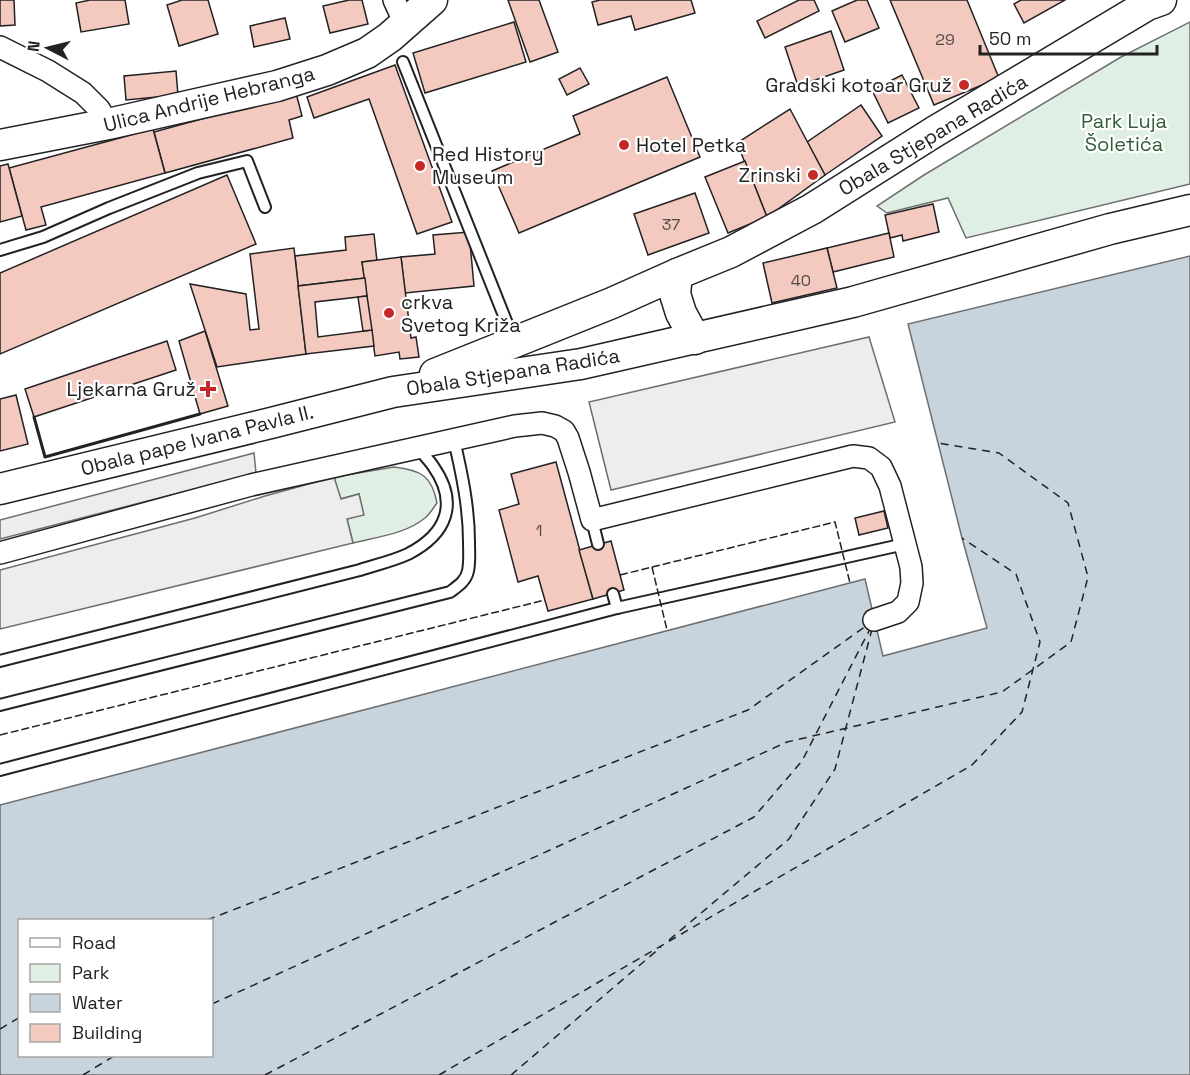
<svg xmlns="http://www.w3.org/2000/svg" width="1190" height="1075" font-family="'Space Grotesk',sans-serif">
  <style>
    .green { fill: #e0efe3; stroke: #6f6f6f; stroke-width: 1.5 }
    .parking { fill: #ededed; stroke: #6f6f6f; stroke-width: 1.5 }
    .water { fill: #c7d3dd; stroke: #6f6f6f; stroke-width: 1.5; fill-rule: evenodd }
    .lines { fill: none; stroke-linecap: round; stroke-linejoin: round }
    .ferry { stroke: #222; stroke-width: 1.5; stroke-dasharray: 8 6; stroke-linecap: butt }
    .building { fill: #f3c9c0; stroke: #222; stroke-width: 1.5 }
    .lane-casing { stroke: #222; stroke-width: 14 }
    .street-casing { stroke: #222; stroke-width: 24 }
    .secondary-casing { stroke: #222; stroke-width: 33 }
    .lane { stroke: #fff; stroke-width: 10 }
    .street { stroke: #fff; stroke-width: 21 }
    .secondary { stroke: #fff; stroke-width: 30 }
    .fence { stroke: #222; stroke-width: 1.5; stroke-dasharray: 8 3; stroke-linecap: butt }
    .wall { stroke: #222; stroke-width: 3 }
    .poi-dot { fill: #c62828; stroke: #fff; stroke-width: 2 }
    .labels { text-anchor: middle; stroke-width: 4.5; stroke-linejoin: round; paint-order: stroke }
    .number-label { font-size: 16px; fill: #564c4a }
    .poi-label { font-size: 20px; fill: #222; stroke: #fff; text-anchor: end }
    .street-label { font-size: 20px; fill: #222; stroke: #fff }
    .park-label { font-size: 20px; fill: #2f5e38; stroke: #fff }
  </style>
  <rect width="100%" height="100%" fill="#fff"/>
  <g class="green">
    <polygon points="1190,22 1190,184 966,238 948,198 887,213 877,206 924,175 1121,57"/>
    <path d="M394,467C421,470 432,476 437,503C433,508 430,514 425,518C406,534 376,537 353,543L347,519L363,514L359,494L340,499L334,477Z"/>
  </g>
  <g class="parking">
    <polygon points="869,337 895,422 611,490 589,402"/>
    <polygon points="254,453 256,473 0,539 0,520"/>
    <polygon points="334,477 341,499 359,494 364,515 347,519 353,543 0,629 0,570 195,518 265,496"/>
  </g>
  <path class="water" d="M1190,256V1075H0V805L865,579L883,656L987,628L962,538L908,324ZM20,920H212V1056H20Z"/>
  <g class="lines">
    <g class="ferry">
      <polyline points="207,920 748,710 866,626"/>
      <polyline points="669,940 789,839 835,769 872,629"/>
      <polyline points="212,1004 787,742 1002,692 1071,642 1088,577 1068,503 999,453 938,443"/>
      <polyline points="0,1029 20,1017"/>
      <polyline points="83,1075 114,1056"/>
      <polyline points="265,1075 754,817 802,761 870,629"/>
      <polyline points="439,1075 972,765 1022,712 1040,642 1016,574 962,538"/>
      <polyline points="511,1075 661,947"/>
    </g>
  </g>
  <g class="building">
    <polygon points="0,0 14,0 15,25 0,26"/>
    <polygon points="90,0 125,0 129,24 81,32 76,3"/>
    <polygon points="182,0 208,0 218,34 179,46 167,5"/>
    <polygon points="349,0 362,0 368,24 330,33 323,6"/>
    <polygon points="508,0 539,0 558,52 530,62"/>
    <polygon points="600,0 691,0 695,13 635,30 631,16 598,25 592,2"/>
    <polygon points="799,0 814,0 819,11 765,38 757,21"/>
    <polygon points="857,0 867,0 879,28 845,42 832,11"/>
    <polygon points="890,0 967,0 999,78 934,105"/>
    <polygon points="1021,0 1065,0 1024,23 1014,4"/>
    <polygon points="285,18 290,39 254,47 250,26"/>
    <polygon points="514,22 526,62 425,93 413,53"/>
    <polygon points="831,31 844,70 798,86 785,47"/>
    <polygon points="395,65 452,222 417,234 369,99 314,118 307,97"/>
    <polygon points="580,68 589,84 567,95 559,79"/>
    <polygon points="176,71 178,95 126,100 124,76"/>
    <polygon points="902,75 919,108 888,123 872,90"/>
    <polygon points="667,77 700,157 519,233 492,171 580,134 573,116"/>
    <polygon points="296,93 302,116 289,120 293,138 165,173 154,132"/>
    <polygon points="861,105 882,136 825,175 807,142"/>
    <polygon points="790,109 825,175 767,217 737,143"/>
    <polygon points="153,129 165,173 41,207 46,225 26,230 9,168"/>
    <polygon points="745,161 767,217 728,233 705,177"/>
    <polygon points="8,164 22,216 0,222 0,166"/>
    <polygon points="227,175 256,244 0,354 0,273"/>
    <polygon points="695,193 709,233 648,255 634,214"/>
    <polygon points="933,204 939,232 903,241 902,235 890,238 885,215"/>
    <polygon points="469,232 474,286 405,293 401,257 435,254 433,235"/>
    <polygon points="889,233 894,257 833,272 827,248"/>
    <polygon points="374,234 377,261 362,262 365,278 298,286 295,256 346,250 345,237"/>
    <polygon points="294,248 306,354 217,367 190,284 246,294 250,330 259,329 250,254"/>
    <polygon points="827,248 837,288 772,303 763,263"/>
    <polygon points="401,257 411,338 416,337 419,357 400,359 399,352 375,356 362,262"/>
    <polygon points="365,278 367,296 315,302 318,337 372,330 374,346 306,354 298,286"/>
    <polygon points="367,296 372,330 363,331 358,297"/>
    <polygon points="205,331 228,406 200,414 179,341"/>
    <polygon points="167,341 176,370 34,417 25,389"/>
    <polygon points="16,395 28,444 0,451 0,399"/>
    <polygon points="556,462 593,599 548,611 538,576 518,582 499,510 519,504 511,474"/>
    <polygon points="884,511 888,528 859,535 855,518"/>
    <polygon points="611,541 624,590 593,599 579,550"/>
  </g>
  <g class="lines">
    <g class="lane-casing">
      <g id="lane">
        <polyline points="403,62 514,341"/>
        <polyline points="0,250 43,237 109,208 198,173 247,161 265,207"/>
        <polyline points="592,520 598,544"/>
        <polyline points="613,594 617,608"/>
        <path d="M0,661L360,570C375,565 393,561 408,554C447,534 459,503 433,466C429,460 423,454 418,448"/>
        <path d="M0,705L450,592C458,586 466,581 468,571C470,562 469,551 469,542C469,508 462,474 454,440"/>
        <polyline points="0,770 617,608 905,544"/>
      </g>
    </g>
    <g class="street-casing">
      <g id="street">
        <polyline points="394,0 405,24"/>
        <polyline points="0,47 48,71 83,93 99,109 108,124"/>
        <polyline points="0,553 251,485 515,426 542,423 555,426 564,431 568,438 579,472 592,520 853,456 869,458 881,467 890,486 911,567 912,583 908,602 898,612 874,620"/>
      </g>
    </g>
    <g class="secondary-casing">
      <g id="secondary">
        <polyline points="0,145 108,124 277,86 327,70 367,53 390,37 432,0"/>
        <polyline points="677,274 675,294 681,313 695,339"/>
        <polyline points="435,374 612,303 677,274 731,252 812,209 934,132 1147,5 1161,0"/>
        <polyline points="0,489 271,423 393,392 581,364 853,302 1110,229 1190,210"/>
      </g>
    </g>
    <use href="#lane" class="lane"/>
    <use href="#street" class="street"/>
    <use href="#secondary" class="secondary"/>
    <g class="fence">
      <polyline points="652,567 667,630"/>
      <polyline points="620,575 835,522 850,583"/>
      <polyline points="0,735 545,600"/>
    </g>
    <polyline class="wall" points="34,417 45,457 200,414"/>
  </g>
  <g class="poi-dot">
    <circle cx="964" cy="85" r="6"/>
    <circle cx="624" cy="145" r="6"/>
    <circle cx="420" cy="166" r="6"/>
    <circle cx="813" cy="175" r="6"/>
    <circle cx="389" cy="313" r="6"/>
    <path d="M205 380h6v6h6v6h-6v6h-6v-6h-6v-6h6z"/>
  </g>
  <g class="labels">
    <g class="number-label">
      <text x="945" y="45">29</text>
      <text x="671" y="230">37</text>
      <text x="801" y="286">40</text>
      <text x="539" y="536">1</text>
    </g>
    <g class="poi-label">
      <text x="952" y="92">Gradski kotoar Gruž</text>
      <text x="636" y="152" text-anchor="start">Hotel Petka</text>
      <text x="432" y="161" text-anchor="start">Red History<tspan x="432" dy="23">Museum</tspan></text>
      <text x="801" y="182">Zrinski</text>
      <text x="401" y="309" text-anchor="start">crkva<tspan x="401" dy="23">Svetog Križa</tspan></text>
      <text x="196" y="396">Ljekarna Gruž</text>
    </g>
    <g class="street-label">
      <text transform="translate(209 99) rotate(-14)" y="7">Ulica Andrije Hebranga</text>
      <text transform="translate(933 135) rotate(-31)" y="7">Obala Stjepana Radića</text>
      <text transform="translate(513 372) rotate(-9)" y="7">Obala Stjepana Radića</text>
      <text transform="translate(197 440) rotate(-14)" y="7">Obala pape Ivana Pavla II.</text>
    </g>
    <g class="park-label">
      <text x="1124" y="128">Park Luja<tspan x="1124" dy="23">Šoletića</tspan></text>
    </g>
  </g>
  <rect x="18" y="919" width="195" height="138" fill="#ffffff" stroke="#a7a7a7" stroke-width="1.5"/>
  <rect x="30" y="938" width="30" height="9" fill="#ffffff" stroke="#a7a7a7" stroke-width="1.5"/>
  <text x="72" y="949" font-size="18" fill="#222222">Road</text>
  <rect x="30" y="964" width="30" height="18" fill="#e0efe3" stroke="#a7a7a7" stroke-width="1.5"/>
  <text x="72" y="979" font-size="18" fill="#222222">Park</text>
  <rect x="30" y="994" width="30" height="18" fill="#c7d3dd" stroke="#a7a7a7" stroke-width="1.5"/>
  <text x="72" y="1009" font-size="18" fill="#222222">Water</text>
  <rect x="30" y="1024" width="30" height="18" fill="#f3c9c0" stroke="#a7a7a7" stroke-width="1.5"/>
  <text x="72" y="1039" font-size="18" fill="#222222">Building</text>
  <g transform="translate(48 48) rotate(277)" stroke="#ffffff" stroke-width="4.5" paint-order="stroke">
  <path d="M0-4.5L10 22L0 15L-10 22Z" fill="#222222"/>
  <text y="-9" font-size="16" font-weight="bold" text-anchor="middle" fill="#222222">N</text>
  </g>
  <path d="M980 45v9h177v-9" fill="none" stroke="#222222" stroke-width="3"/>
  <text x="989" y="45" font-size="18" fill="#222222" stroke="#ffffff" stroke-width="4.5" paint-order="stroke">50 m</text>
</svg>
